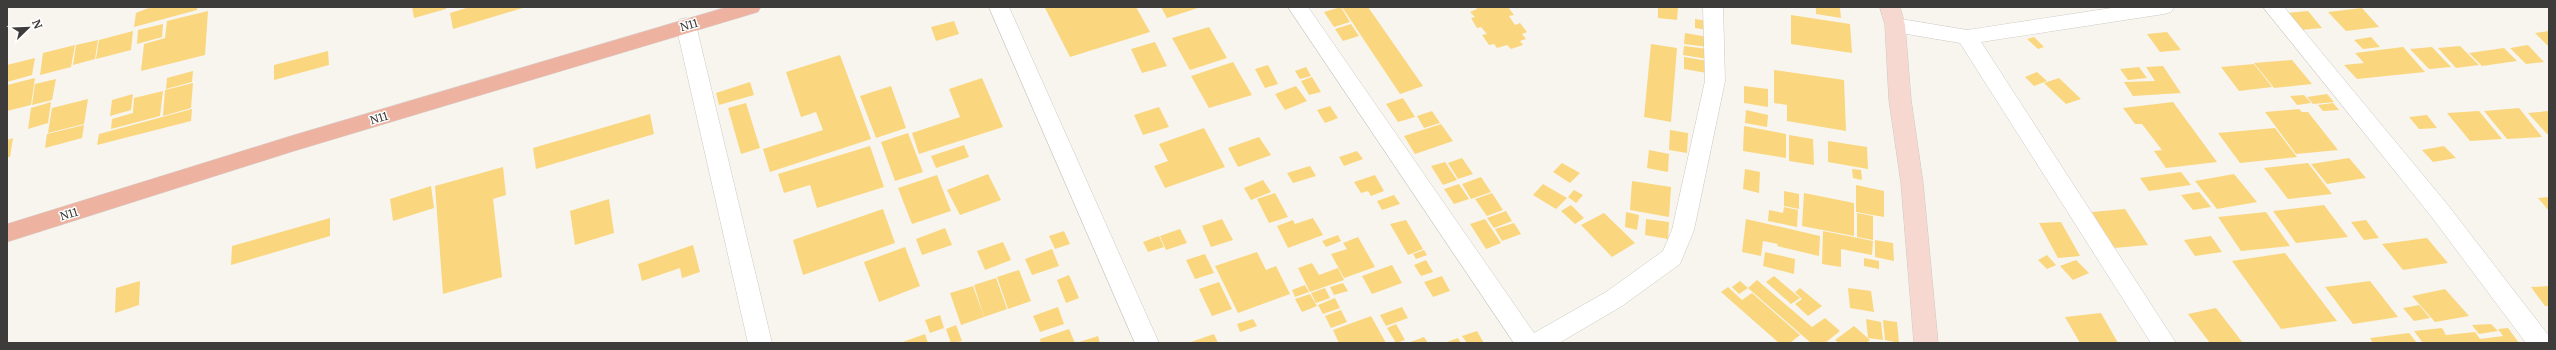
<svg xmlns="http://www.w3.org/2000/svg" width="2556" height="350" font-family="Merriweather,serif">
  <style>
    .building { fill: #fad77e }
    .lines { fill: none; stroke-linecap: round; stroke-linejoin: round }
    .street-casing { stroke: #ccc9c3; stroke-width: 1 }
    .secondary-casing { stroke: #ccc9c3; stroke-width: 1 }
    .primary-casing { stroke: #d4d4d4; stroke-width: 1 }
    .street { fill: #fff; fill-rule: evenodd }
    .secondary { fill: #f7d8d0; fill-rule: evenodd }
    .primary { fill: #eeb2a0; fill-rule: evenodd }
    .labels { text-anchor: middle; stroke-width: 3; stroke-linejoin: round; paint-order: stroke }
    .street-label { font-size: 11px; fill: #3d3c3a; stroke: #fff }
  </style>
  <rect width="100%" height="100%" fill="#f8f5ef"/>
  <g class="building">
    <polygon points="151,7 197,7 197,10 134,27 136,13"/>
    <polygon points="412,7 446,7 446,9 414,18"/>
    <polygon points="470,7 526,7 453,29 450,13"/>
    <polygon points="1048,7 1136,7 1150,32 1070,57 1045,8"/>
    <polygon points="1161,7 1201,7 1167,18"/>
    <polygon points="1341,7 1350,22 1334,27 1324,12"/>
    <polygon points="1342,7 1368,7 1423,86 1400,94"/>
    <polygon points="1476,7 1508,7 1514,15 1509,16 1515,25 1520,23 1527,32 1522,34 1526,39 1520,41 1523,45 1511,49 1507,45 1497,48 1494,44 1489,45 1482,35 1487,34 1481,27 1477,28 1471,18 1475,17 1470,12 1477,9"/>
    <polygon points="1658,7 1678,7 1677,20 1658,18"/>
    <polygon points="1816,7 1840,8 1841,18 1816,14"/>
    <polygon points="2362,8 2379,27 2346,31 2328,12"/>
    <polygon points="208,11 205,55 141,71 144,44 165,38 167,21"/>
    <polygon points="2308,11 2322,28 2300,30 2287,13"/>
    <polygon points="1791,15 1850,24 1852,53 1791,44"/>
    <polygon points="1695,19 1708,21 1708,30 1695,28"/>
    <polygon points="954,21 959,34 936,41 931,27"/>
    <polygon points="163,24 162,37 137,44 138,30"/>
    <polygon points="1351,24 1359,36 1343,41 1335,29"/>
    <polygon points="1209,27 1227,58 1190,70 1172,38"/>
    <polygon points="133,31 131,50 96,59 99,40"/>
    <polygon points="2549,31 2549,47 2535,33"/>
    <polygon points="2167,32 2181,50 2160,52 2147,34"/>
    <polygon points="1685,33 1708,37 1708,47 1684,44"/>
    <polygon points="2034,37 2044,47 2038,49 2027,39"/>
    <polygon points="2371,37 2380,47 2363,49 2354,40"/>
    <polygon points="98,40 95,59 73,65 76,45"/>
    <polygon points="1155,42 1167,66 1142,73 1131,49"/>
    <polygon points="1651,44 1677,48 1671,122 1644,117"/>
    <polygon points="75,45 71,67 40,75 43,53"/>
    <polygon points="2528,45 2544,62 2526,64 2510,48"/>
    <polygon points="1684,46 1708,49 1707,59 1683,55"/>
    <polygon points="2460,46 2479,65 2456,68 2438,48"/>
    <polygon points="2403,47 2425,72 2357,79 2344,65 2364,63 2355,53"/>
    <polygon points="2432,47 2451,67 2429,69 2410,49"/>
    <polygon points="2504,48 2517,61 2482,66 2469,53"/>
    <polygon points="328,51 329,65 274,80 274,65"/>
    <polygon points="840,55 871,139 770,172 763,149 823,130 816,112 801,117 786,72"/>
    <polygon points="1684,57 1708,61 1707,73 1684,69"/>
    <polygon points="35,58 32,75 7,82 7,65"/>
    <polygon points="2292,60 2312,84 2274,88 2254,63"/>
    <polygon points="1233,62 1252,95 1209,108 1191,76"/>
    <polygon points="2254,64 2272,87 2239,91 2221,67"/>
    <polygon points="1268,65 1278,84 1265,88 1255,69"/>
    <polygon points="2163,66 2181,93 2133,96 2124,82 2155,81 2146,67"/>
    <polygon points="1306,67 1311,76 1300,79 1295,71"/>
    <polygon points="2139,67 2147,78 2128,80 2120,69"/>
    <polygon points="1774,70 1844,80 1846,131 1787,121 1787,105 1774,103"/>
    <polygon points="193,71 192,82 166,89 167,78"/>
    <polygon points="2037,72 2047,81 2034,86 2025,77"/>
    <polygon points="1312,77 1321,92 1309,95 1301,81"/>
    <polygon points="35,78 31,105 7,111 7,85"/>
    <polygon points="982,78 1003,127 919,154 912,133 960,117 949,89"/>
    <polygon points="2059,78 2081,99 2066,104 2044,83"/>
    <polygon points="56,79 52,100 32,105 35,84"/>
    <polygon points="750,82 754,95 719,105 716,93"/>
    <polygon points="193,83 191,108 163,116 165,90"/>
    <polygon points="891,86 906,128 876,138 860,96"/>
    <polygon points="1296,86 1307,101 1285,110 1275,94"/>
    <polygon points="1744,86 1768,89 1768,107 1744,103"/>
    <polygon points="163,91 160,116 111,129 112,119 133,113 134,98"/>
    <polygon points="133,94 131,110 110,116 112,100"/>
    <polygon points="2327,94 2334,102 2313,104 2307,97"/>
    <polygon points="2304,95 2311,103 2297,105 2290,96"/>
    <polygon points="1403,98 1415,117 1398,122 1386,104"/>
    <polygon points="88,99 84,124 48,133 52,108"/>
    <polygon points="51,102 48,123 28,129 31,108"/>
    <polygon points="2173,102 2217,162 2166,168 2154,151 2162,150 2142,124 2135,124 2123,108"/>
    <polygon points="746,103 760,148 741,154 728,108"/>
    <polygon points="2333,103 2339,110 2323,111 2318,105"/>
    <polygon points="1330,106 1338,118 1325,123 1317,110"/>
    <polygon points="1159,107 1169,127 1143,135 1134,115"/>
    <polygon points="2519,108 2542,137 2507,139 2484,111"/>
    <polygon points="192,109 191,121 97,145 99,134"/>
    <polygon points="2299,109 2302,112 2308,112 2338,150 2296,154 2265,112"/>
    <polygon points="1746,110 1768,115 1767,127 1745,123"/>
    <polygon points="1432,111 1440,123 1424,128 1417,116"/>
    <polygon points="2479,111 2502,139 2470,141 2447,113"/>
    <polygon points="2549,111 2549,134 2547,134 2528,113"/>
    <polygon points="650,114 654,134 536,169 533,148"/>
    <polygon points="2427,115 2437,128 2419,129 2409,117"/>
    <polygon points="1441,124 1453,141 1415,154 1404,136"/>
    <polygon points="84,125 82,138 45,148 47,134"/>
    <polygon points="1744,126 1786,134 1786,158 1743,151"/>
    <polygon points="1204,128 1225,167 1165,188 1154,166 1168,161 1159,144"/>
    <polygon points="2275,128 2297,157 2240,163 2218,133"/>
    <polygon points="1670,130 1688,133 1687,153 1669,150"/>
    <polygon points="908,133 923,172 895,181 881,142"/>
    <polygon points="1789,135 1813,139 1814,165 1789,161"/>
    <polygon points="1259,137 1271,155 1238,167 1228,148"/>
    <polygon points="13,138 10,157 7,157 7,140"/>
    <polygon points="1828,141 1867,147 1868,169 1828,162"/>
    <polygon points="964,145 969,157 936,168 931,156"/>
    <polygon points="870,146 884,187 817,208 810,185 784,193 778,174"/>
    <polygon points="2444,146 2456,158 2433,162 2422,150"/>
    <polygon points="1649,150 1669,154 1668,172 1647,168"/>
    <polygon points="1357,151 1363,159 1344,166 1339,157"/>
    <polygon points="1462,158 1473,174 1458,179 1448,163"/>
    <polygon points="2349,158 2366,178 2327,184 2311,164"/>
    <polygon points="1445,162 1457,180 1443,185 1431,166"/>
    <polygon points="1562,163 1580,173 1570,183 1553,172"/>
    <polygon points="2308,163 2332,194 2288,199 2264,168"/>
    <polygon points="1310,166 1316,176 1293,183 1287,173"/>
    <polygon points="503,167 506,195 493,199 502,277 443,294 435,186"/>
    <polygon points="1745,169 1760,172 1759,193 1743,189"/>
    <polygon points="1852,169 1861,170 1862,180 1853,178"/>
    <polygon points="2181,172 2191,185 2149,191 2140,178"/>
    <polygon points="988,174 1001,200 960,215 947,190"/>
    <polygon points="2234,174 2257,202 2217,209 2195,181"/>
    <polygon points="937,175 951,211 912,224 898,188"/>
    <polygon points="1375,175 1384,191 1371,196 1368,191 1361,193 1354,182"/>
    <polygon points="1481,177 1491,192 1471,199 1462,184"/>
    <polygon points="1263,180 1271,192 1251,200 1244,188"/>
    <polygon points="1632,181 1671,187 1669,217 1630,210"/>
    <polygon points="1459,184 1469,199 1454,204 1444,189"/>
    <polygon points="1543,184 1567,198 1556,209 1533,195"/>
    <polygon points="1856,185 1884,191 1884,217 1856,212"/>
    <polygon points="431,186 434,208 393,221 390,199"/>
    <polygon points="1574,190 1583,195 1576,203 1568,197"/>
    <polygon points="1784,191 1799,194 1799,209 1784,206"/>
    <polygon points="2199,192 2211,207 2193,210 2181,195"/>
    <polygon points="1275,193 1288,217 1269,223 1257,199"/>
    <polygon points="1492,193 1503,210 1487,216 1475,199"/>
    <polygon points="1804,193 1854,203 1854,236 1802,226"/>
    <polygon points="1394,195 1400,204 1382,210 1377,201"/>
    <polygon points="2549,197 2549,211 2538,198"/>
    <polygon points="609,199 614,233 575,245 570,211"/>
    <polygon points="1571,205 1584,218 1575,224 1561,211"/>
    <polygon points="2324,205 2348,237 2296,243 2273,211"/>
    <polygon points="1784,207 1798,210 1797,227 1768,221 1769,210 1783,213"/>
    <polygon points="883,209 895,243 803,275 793,240"/>
    <polygon points="2125,209 2148,245 2114,248 2092,212"/>
    <polygon points="1506,211 1512,221 1494,228 1487,218"/>
    <polygon points="1626,212 1639,215 1637,230 1625,227"/>
    <polygon points="2266,212 2290,246 2241,251 2218,217"/>
    <polygon points="1604,213 1635,243 1612,257 1581,225"/>
    <polygon points="1857,213 1873,216 1873,240 1857,237"/>
    <polygon points="330,218 330,236 231,265 232,246"/>
    <polygon points="1313,218 1323,235 1288,248 1277,226 1293,220 1295,224"/>
    <polygon points="1222,219 1233,240 1211,247 1202,226"/>
    <polygon points="1485,219 1501,243 1486,249 1470,224"/>
    <polygon points="1646,219 1669,222 1668,239 1645,235"/>
    <polygon points="1746,219 1820,236 1819,256 1777,246 1778,244 1763,241 1761,256 1742,252"/>
    <polygon points="1406,220 1423,249 1408,255 1390,224"/>
    <polygon points="2366,220 2379,238 2364,240 2351,222"/>
    <polygon points="2061,222 2080,256 2058,258 2039,223"/>
    <polygon points="1514,223 1521,234 1502,241 1495,229"/>
    <polygon points="945,228 952,245 922,255 916,239"/>
    <polygon points="1180,229 1187,243 1166,250 1160,236"/>
    <polygon points="1064,231 1070,244 1055,249 1049,236"/>
    <polygon points="1823,231 1873,241 1872,255 1841,249 1841,267 1822,264"/>
    <polygon points="1338,235 1341,241 1326,247 1322,241"/>
    <polygon points="1159,236 1164,247 1148,252 1143,242"/>
    <polygon points="2211,236 2222,252 2195,256 2184,240"/>
    <polygon points="1358,237 1375,267 1344,278 1331,254 1347,249 1343,243"/>
    <polygon points="2427,238 2448,263 2403,270 2382,244"/>
    <polygon points="1875,240 1893,243 1894,261 1875,257"/>
    <polygon points="1003,242 1011,260 985,270 977,251"/>
    <polygon points="693,245 700,272 682,278 680,268 642,281 638,264"/>
    <polygon points="905,247 920,286 879,302 864,262"/>
    <polygon points="1052,249 1059,266 1032,275 1025,259"/>
    <polygon points="1424,250 1427,255 1416,259 1413,254"/>
    <polygon points="1257,252 1266,270 1276,266 1290,294 1238,313 1215,266"/>
    <polygon points="1765,252 1795,259 1794,274 1763,266"/>
    <polygon points="2285,253 2337,321 2281,329 2232,261"/>
    <polygon points="1205,254 1214,273 1195,279 1186,260"/>
    <polygon points="2047,255 2056,265 2047,269 2038,260"/>
    <polygon points="1864,258 1879,261 1879,269 1864,266"/>
    <polygon points="1426,260 1433,272 1421,276 1414,265"/>
    <polygon points="2076,260 2089,273 2073,280 2060,266"/>
    <polygon points="1312,263 1319,275 1338,268 1344,280 1310,292 1298,268"/>
    <polygon points="1392,265 1402,283 1372,294 1362,276"/>
    <polygon points="1019,270 1031,301 1008,309 997,277"/>
    <polygon points="1069,275 1079,298 1066,303 1057,280"/>
    <polygon points="1442,276 1450,291 1433,297 1424,282"/>
    <polygon points="1774,276 1800,298 1791,304 1766,282"/>
    <polygon points="996,278 1007,309 984,317 974,285"/>
    <polygon points="1757,280 1812,327 1825,318 1840,331 1825,343 1811,343 1748,288"/>
    <polygon points="140,281 139,305 115,313 116,288"/>
    <polygon points="1740,281 1748,288 1739,294 1732,287"/>
    <polygon points="2370,281 2398,317 2353,324 2325,287"/>
    <polygon points="1219,282 1232,309 1212,316 1199,289"/>
    <polygon points="1343,283 1348,291 1334,295 1330,287"/>
    <polygon points="1305,285 1309,292 1295,297 1292,290"/>
    <polygon points="973,286 984,317 961,325 950,293"/>
    <polygon points="2549,286 2549,306 2545,306 2531,287"/>
    <polygon points="1728,287 1742,300 1752,293 1800,335 1790,343 1779,343 1721,292"/>
    <polygon points="1325,288 1330,298 1316,303 1311,293"/>
    <polygon points="1800,288 1822,306 1808,316 1795,304 1802,299 1795,292"/>
    <polygon points="1848,288 1871,291 1874,312 1850,308"/>
    <polygon points="2445,289 2469,316 2435,322 2412,296"/>
    <polygon points="1310,294 1317,306 1302,312 1295,299"/>
    <polygon points="1335,298 1340,308 1323,314 1318,305"/>
    <polygon points="2419,305 2430,318 2414,321 2403,308"/>
    <polygon points="1058,307 1064,324 1040,332 1033,316"/>
    <polygon points="1402,307 1408,318 1386,326 1380,315"/>
    <polygon points="2216,308 2243,343 2210,343 2188,314"/>
    <polygon points="1341,310 1347,322 1331,328 1325,316"/>
    <polygon points="2101,313 2118,343 2080,343 2065,317"/>
    <polygon points="940,315 944,328 930,333 925,320"/>
    <polygon points="1371,316 1386,343 1339,343 1333,330"/>
    <polygon points="1253,319 1257,326 1240,332 1237,324"/>
    <polygon points="1866,319 1881,322 1883,340 1868,338"/>
    <polygon points="1883,320 1897,322 1899,343 1885,340"/>
    <polygon points="1396,324 1405,340 1396,343 1387,328"/>
    <polygon points="2491,324 2498,331 2479,334 2472,325"/>
    <polygon points="956,325 962,341 951,343 946,329"/>
    <polygon points="1854,326 1870,340 1866,343 1839,343 1835,340"/>
    <polygon points="2442,328 2446,335 2475,332 2480,339 2503,336 2498,329 2508,328 2519,343 2423,343 2414,331"/>
    <polygon points="1069,329 1075,343 1041,343 1040,339"/>
    <polygon points="1477,331 1484,343 1467,343 1462,336"/>
    <polygon points="2409,333 2417,343 2373,343 2370,338"/>
    <polygon points="925,334 928,343 900,343"/>
    <polygon points="1214,334 1218,343 1188,343"/>
    <polygon points="1098,336 1100,343 1076,343"/>
    <polygon points="1424,337 1428,343 1408,343"/>
    <polygon points="1458,338 1461,343 1444,343"/>
  </g>
  <g class="lines">
    <g class="street-casing">
      <g id="street">
        <polygon points="989,7 1009,7 1159,343 1135,343"/>
        <polygon points="1288,7 1308,7 1534,333 1606,292 1663,251 1672,230 1705,81 1703,7 1723,7 1725,81 1694,230 1680,264 1622,306 1559,343 1514,343"/>
        <polygon points="2118,7 2174,7 2171,12 2164,14 1981,42 2176,343 2151,343 1960,43 1895,32 1888,30 1885,25 1888,20 1895,18 1967,30"/>
        <polygon points="2263,7 2284,7 2447,204 2549,336 2549,343 2526,343 2431,216"/>
        <polygon points="686,18 693,20 696,25 772,343 748,343 676,25 679,20"/>
      </g>
    </g>
    <g class="secondary-casing">
      <polygon id="secondary" points="1880,7 1900,7 1905,25 1911,100 1923,183 1938,343 1914,343 1901,183 1889,100 1885,25"/>
    </g>
    <g class="primary-casing">
      <polygon id="primary" points="727,7 761,7 758,12 294,151 7,242 7,224 294,135"/>
    </g>
    <use href="#street" class="street"/>
    <use href="#secondary" class="secondary"/>
    <use href="#primary" class="primary"/>
  </g>
  <g class="labels">
    <g class="street-label">
      <text transform="translate(689 25) rotate(-16)" y="4">N11</text>
      <text transform="translate(379 118) rotate(-17)" y="4">N11</text>
      <text transform="translate(69 214) rotate(-17)" y="4">N11</text>
    </g>
  </g>
  <rect width="2556" height="350" fill="none" stroke="#3d3c3a" stroke-width="16"/>
  <g transform="translate(28 28) rotate(67)" stroke="#ffffff" stroke-width="3" paint-order="stroke">
  <path d="M0-3L7 15L0 10L-7 15Z" fill="#3d3c3a"/>
  <text y="-6" font-size="11" font-weight="bold" text-anchor="middle" fill="#3d3c3a">N</text>
  </g>
</svg>
